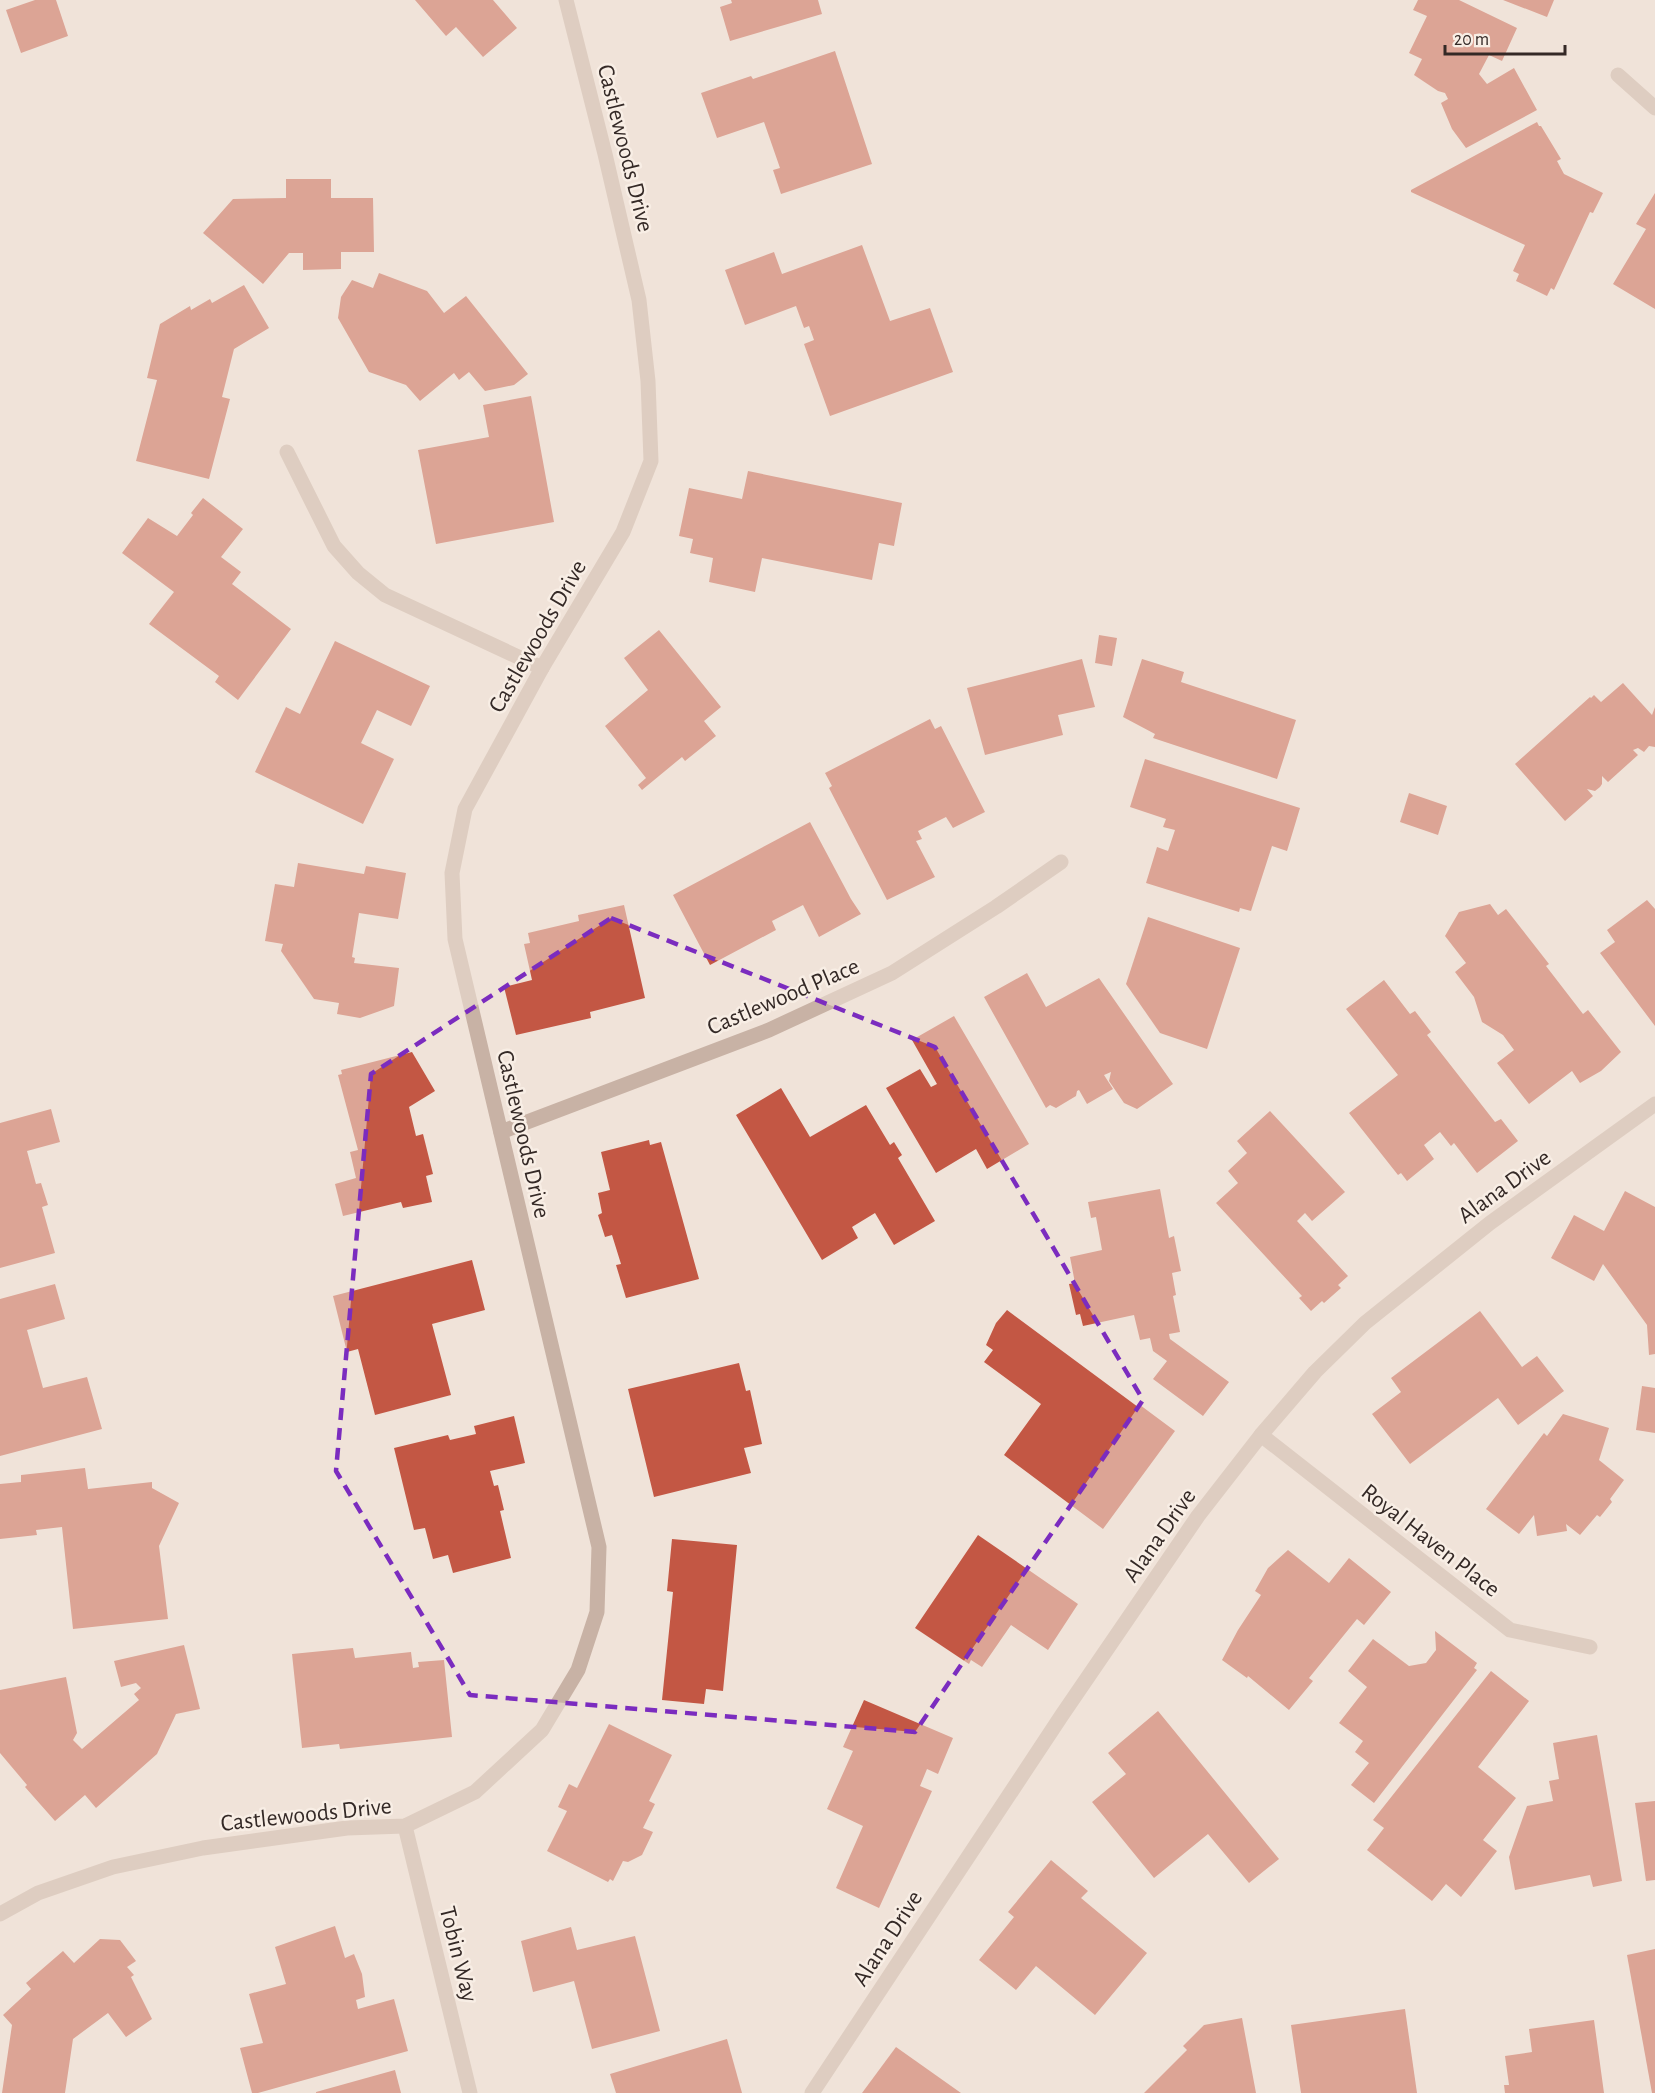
<svg xmlns="http://www.w3.org/2000/svg" width="1655" height="2093" font-family="'Alegreya Sans',sans-serif">
  <style>
    .building { fill: #c35744 }
    .lines { fill: none; stroke-linecap: round; stroke-linejoin: round }
    .minor { stroke: #c8b2a5; stroke-width: 15 }
    .marked { fill: none; stroke: #7b2cbf; stroke-width: 4.5; stroke-dasharray: 12 8; stroke-linejoin: round }
    .labels { text-anchor: middle; stroke-width: 5; stroke-linejoin: round; paint-order: stroke }
    .street-label { font-size: 24px; fill: #342926; stroke: #f8eee5 }
  </style>
  <rect width="100%" height="100%" fill="#f0e3d9"/>
  <g class="building">
    <polygon points="35,0 56,0 68,36 21,53 6,10"/>
    <polygon points="415,0 493,0 517,28 483,57 456,27 446,36"/>
    <polygon points="731,0 818,0 822,14 730,41 720,7 732,3"/>
    <polygon points="1418,0 1459,0 1517,28 1502,61 1489,55 1479,74 1487,84 1514,68 1537,110 1466,148 1452,129 1441,103 1448,99 1445,93 1438,91 1414,75 1422,59 1409,53 1427,16 1413,10"/>
    <polygon points="1503,0 1554,0 1547,17"/>
    <polygon points="835,51 872,164 781,194 773,170 780,168 764,122 717,138 701,93 751,76 753,79"/>
    <polygon points="1537,122 1539,126 1541,126 1561,159 1557,161 1564,174 1603,193 1593,213 1590,212 1554,290 1551,288 1547,296 1516,281 1519,274 1513,271 1525,245 1411,192 1411,190"/>
    <polygon points="286,179 331,179 331,198 373,198 374,252 341,252 341,269 303,270 303,253 289,253 263,284 203,233 233,199 286,198"/>
    <polygon points="1655,193 1655,309 1613,284 1646,229 1636,224"/>
    <polygon points="862,245 890,321 930,308 953,372 830,416 804,344 814,340 809,326 804,328 796,306 745,325 725,270 774,252 782,274"/>
    <polygon points="379,273 427,291 444,313 466,296 528,374 514,385 485,391 469,372 459,380 454,373 420,401 406,385 369,372 338,318 341,297 352,280 373,288"/>
    <polygon points="244,285 269,328 234,349 222,397 230,399 209,479 136,461 157,380 147,378 160,324 190,306 191,310 210,299 212,303"/>
    <polygon points="531,396 554,522 436,544 418,450 489,437 483,405"/>
    <polygon points="748,471 902,503 894,546 879,543 872,580 762,558 755,592 709,582 713,558 690,553 693,539 679,536 689,488 742,499"/>
    <polygon points="203,498 243,529 221,557 241,572 232,584 291,629 238,700 215,682 219,676 149,624 174,592 122,553 148,518 177,536 193,515 191,513"/>
    <polygon points="659,630 721,707 704,721 716,736 685,761 682,757 642,790 638,785 646,778 605,726 648,690 624,658"/>
    <polygon points="1099,635 1117,638 1112,666 1095,663"/>
    <polygon points="335,641 430,686 411,726 377,710 361,743 394,759 363,824 255,772 286,707 300,714"/>
    <polygon points="1082,659 1095,707 1058,715 1063,735 985,755 967,688"/>
    <polygon points="1142,659 1184,672 1181,682 1296,720 1277,779 1153,738 1155,734 1123,717"/>
    <polygon points="1623,683 1652,715 1655,707 1655,747 1649,746 1644,752 1638,748 1633,750 1638,755 1608,782 1602,776 1602,784 1600,787 1595,791 1587,789 1593,796 1565,821 1515,764 1590,697 1591,698 1594,695 1601,702"/>
    <polygon points="930,719 935,729 941,726 985,812 953,828 946,817 918,831 922,839 916,841 935,877 887,900 829,788 832,786 825,773"/>
    <polygon points="1145,759 1300,808 1287,851 1272,846 1251,911 1240,908 1239,912 1146,883 1157,847 1168,851 1175,830 1163,827 1166,819 1130,807"/>
    <polygon points="1409,793 1447,806 1438,835 1400,822"/>
    <polygon points="810,822 851,899 861,914 819,937 803,905 772,921 776,930 710,965 673,895"/>
    <polygon points="298,863 364,874 366,866 406,873 398,919 359,913 352,957 355,958 354,963 399,968 394,1006 360,1018 337,1014 339,1003 314,999 281,951 283,944 265,941 275,884 294,887"/>
    <polygon points="1647,900 1655,909 1655,1026 1600,953 1615,942 1607,930"/>
    <polygon points="1490,904 1498,915 1506,909 1549,964 1546,966 1583,1014 1588,1010 1621,1052 1601,1071 1580,1083 1572,1071 1529,1104 1497,1063 1514,1050 1503,1035 1482,1022 1474,997 1455,972 1466,963 1445,936 1459,912"/>
    <polygon points="624,905 645,998 590,1012 591,1018 516,1035 504,987 532,980 524,944 530,943 528,933 579,921 578,915"/>
    <polygon points="1148,917 1240,948 1207,1049 1160,1033 1126,984"/>
    <polygon points="1027,973 1046,1007 1099,978 1173,1084 1137,1109 1124,1103 1109,1081 1111,1072 1104,1075 1113,1089 1087,1104 1079,1090 1077,1091 1076,1096 1056,1108 1050,1105 1046,1108 984,997"/>
    <polygon points="1384,980 1410,1014 1415,1011 1431,1032 1427,1035 1495,1122 1501,1119 1518,1141 1477,1173 1454,1143 1451,1146 1440,1132 1424,1145 1434,1159 1407,1181 1401,1173 1398,1175 1349,1113 1398,1075 1346,1009"/>
    <polygon points="954,1016 1029,1144 987,1169 976,1149 936,1173 886,1088 920,1069 931,1087 937,1084 912,1040"/>
    <polygon points="412,1052 435,1091 409,1107 416,1136 423,1134 433,1174 426,1176 432,1202 403,1208 401,1202 343,1216 335,1184 356,1178 350,1152 358,1150 338,1075 342,1074 341,1070"/>
    <polygon points="781,1088 810,1137 866,1105 890,1145 894,1142 902,1155 898,1158 935,1221 894,1245 875,1213 852,1227 858,1238 822,1260 736,1115"/>
    <polygon points="51,1109 60,1142 27,1151 36,1184 41,1183 48,1205 42,1207 55,1253 0,1268 0,1123"/>
    <polygon points="1270,1111 1345,1192 1312,1221 1305,1213 1297,1221 1348,1276 1338,1285 1341,1288 1324,1303 1322,1301 1311,1311 1299,1298 1302,1296 1216,1203 1238,1183 1228,1171 1247,1153 1237,1141"/>
    <polygon points="649,1140 650,1145 661,1142 699,1279 626,1298 616,1265 621,1264 612,1235 605,1237 598,1215 602,1213 598,1193 610,1190 601,1152"/>
    <polygon points="1160,1189 1169,1238 1174,1236 1181,1271 1172,1273 1176,1295 1173,1296 1180,1332 1169,1334 1170,1339 1229,1382 1203,1416 1153,1379 1167,1361 1153,1351 1150,1338 1140,1340 1134,1315 1083,1326 1080,1314 1076,1315 1069,1284 1075,1283 1070,1257 1102,1250 1096,1217 1091,1218 1088,1202"/>
    <polygon points="1625,1191 1655,1207 1655,1354 1649,1355 1647,1325 1603,1264 1594,1281 1551,1258 1574,1215 1604,1231"/>
    <polygon points="472,1260 485,1310 432,1324 451,1395 375,1415 358,1349 347,1352 333,1296"/>
    <polygon points="55,1284 65,1319 27,1330 43,1388 87,1377 102,1429 0,1456 0,1299"/>
    <polygon points="1007,1310 1138,1407 1140,1405 1175,1431 1103,1529 1004,1455 1041,1404 984,1362 993,1350 986,1345 996,1323"/>
    <polygon points="1480,1311 1522,1367 1537,1356 1564,1391 1518,1425 1498,1398 1410,1464 1372,1414 1401,1392 1391,1378"/>
    <polygon points="739,1363 746,1391 750,1390 762,1444 744,1448 751,1473 654,1497 628,1389"/>
    <polygon points="1642,1386 1655,1388 1655,1433 1636,1430"/>
    <polygon points="1563,1414 1609,1428 1599,1460 1624,1480 1610,1499 1612,1502 1600,1517 1597,1515 1580,1535 1566,1524 1567,1531 1537,1536 1534,1515 1519,1534 1486,1509 1544,1433 1547,1436"/>
    <polygon points="514,1416 525,1463 490,1471 494,1486 498,1485 504,1510 500,1511 511,1558 453,1573 448,1555 433,1559 425,1528 414,1530 394,1448 448,1435 450,1440 476,1434 474,1426"/>
    <polygon points="85,1468 88,1489 152,1482 152,1488 179,1503 159,1546 168,1619 73,1629 62,1527 36,1530 37,1535 0,1539 0,1484 21,1482 21,1475"/>
    <polygon points="978,1535 1078,1604 1048,1650 1011,1625 982,1667 971,1660 969,1664 915,1628"/>
    <polygon points="672,1539 737,1545 723,1691 706,1689 704,1704 662,1700 673,1592 667,1591"/>
    <polygon points="1288,1550 1329,1583 1349,1558 1391,1592 1364,1625 1357,1619 1309,1678 1313,1681 1289,1710 1248,1676 1247,1678 1222,1660 1238,1630 1261,1595 1255,1591 1268,1568"/>
    <polygon points="1435,1631 1477,1663 1474,1668 1477,1670 1374,1803 1351,1785 1369,1763 1355,1752 1363,1741 1339,1723 1367,1687 1348,1671 1373,1639 1409,1666 1426,1663 1436,1650"/>
    <polygon points="184,1645 200,1709 176,1714 157,1754 96,1808 85,1795 55,1821 25,1787 27,1785 0,1753 0,1690 66,1677 77,1733 73,1740 82,1749 139,1700 134,1694 141,1688 136,1683 121,1687 114,1661"/>
    <polygon points="353,1648 355,1658 411,1652 413,1668 419,1667 418,1662 444,1660 452,1737 340,1749 339,1744 302,1748 292,1654"/>
    <polygon points="1491,1671 1529,1701 1478,1767 1516,1798 1483,1840 1497,1851 1461,1897 1446,1884 1432,1901 1367,1850 1384,1828 1373,1820"/>
    <polygon points="864,1700 953,1738 938,1774 927,1769 920,1786 932,1791 879,1908 836,1888 863,1826 827,1809 853,1751 843,1747"/>
    <polygon points="1158,1711 1279,1859 1249,1883 1208,1834 1154,1878 1092,1802 1126,1774 1108,1753"/>
    <polygon points="609,1724 672,1755 649,1801 655,1804 643,1828 653,1832 642,1855 628,1862 623,1861 613,1881 610,1879 608,1882 547,1851 567,1811 558,1807 569,1784 577,1788"/>
    <polygon points="1597,1735 1622,1881 1593,1887 1590,1875 1515,1890 1509,1857 1527,1806 1553,1801 1549,1781 1559,1779 1553,1743"/>
    <polygon points="1655,1801 1655,1880 1646,1881 1635,1803"/>
    <polygon points="1051,1860 1088,1891 1081,1898 1147,1953 1095,2015 1036,1966 1016,1990 979,1960 1014,1917 1008,1912"/>
    <polygon points="335,1926 345,1958 354,1954 362,1974 365,1997 356,2000 358,2009 394,1999 408,2051 258,2093 252,2093 240,2048 263,2043 249,1994 286,1984 275,1947"/>
    <polygon points="571,1927 577,1950 635,1936 660,2031 592,2049 574,1981 533,1992 521,1941"/>
    <polygon points="100,1939 120,1940 136,1961 127,1967 134,1975 131,1977 152,2019 126,2037 108,2013 73,2039 65,2093 2,2093 12,2025 3,2015 31,1989 26,1983 63,1951 74,1963"/>
    <polygon points="1655,1949 1655,2093 1652,2093 1627,1955"/>
    <polygon points="1405,2009 1417,2093 1301,2093 1291,2025"/>
    <polygon points="1242,2018 1256,2093 1144,2093 1187,2050 1183,2046 1204,2025"/>
    <polygon points="1594,2020 1604,2093 1505,2093 1504,2085 1509,2085 1505,2056 1532,2052 1529,2029"/>
    <polygon points="727,2039 742,2093 616,2093 610,2074"/>
    <polygon points="896,2047 961,2093 862,2093"/>
    <polygon points="395,2070 401,2093 316,2093 316,2092"/>
  </g>
  <g class="lines">
    <g class="minor">
      <polyline points="1618,75 1655,108"/>
      <polyline points="287,452 334,546 358,573 385,595 542,668"/>
      <polyline points="501,1132 769,1030 892,973 996,907 1061,862"/>
      <polyline points="1261,1435 1510,1630 1590,1647"/>
      <polyline points="405,1826 470,2093"/>
      <polyline points="0,1914 38,1893 113,1867 203,1848 347,1828 405,1826 475,1792 542,1730 578,1670 597,1612 599,1547 455,939 452,873 465,809 542,668 623,532 651,461 648,381 639,300 605,154 566,0"/>
      <polyline points="812,2093 1062,1715 1198,1516 1261,1435 1315,1372 1365,1323 1490,1223 1655,1104"/>
    </g>
  </g>
  <path d="M0 0H1655V2093H0ZM611,918L935,1047L1143,1400L915,1732L470,1695L336,1471L371,1074Z" fill="#f0e3d9" fill-opacity=".55" fill-rule="evenodd"/>
  <path class="marked" d="M611,918L935,1047L1143,1400L915,1732L470,1695L336,1471L371,1074Z"/>
  <g class="labels">
    <g class="street-label">
      <text transform="translate(626 148) rotate(76)" y="8">Castlewoods Drive</text>
      <text transform="translate(537 636) rotate(-60)" y="8">Castlewoods Drive</text>
      <text transform="translate(783 996) rotate(-23)" y="8">Castlewood Place</text>
      <text transform="translate(524 1134) rotate(77)" y="8">Castlewoods Drive</text>
      <text transform="translate(1504 1186) rotate(-36)" y="8">Alana Drive</text>
      <text transform="translate(1159 1535) rotate(-55)" y="8">Alana Drive</text>
      <text transform="translate(1431 1540) rotate(38)" y="8">Royal Haven Place</text>
      <text transform="translate(306 1814) rotate(-6)" y="8">Castlewoods Drive</text>
      <text transform="translate(887 1938) rotate(-57)" y="8">Alana Drive</text>
      <text transform="translate(459 1954) rotate(76)" y="8">Tobin Way</text>
    </g>
  </g>
  <path d="M1445 45v9h120v-9" fill="none" stroke="#342926" stroke-width="3"/>
  <text x="1454" y="45" font-size="18" fill="#342926" stroke="#f8eee5" stroke-width="4.5" paint-order="stroke">20 m</text>
</svg>
